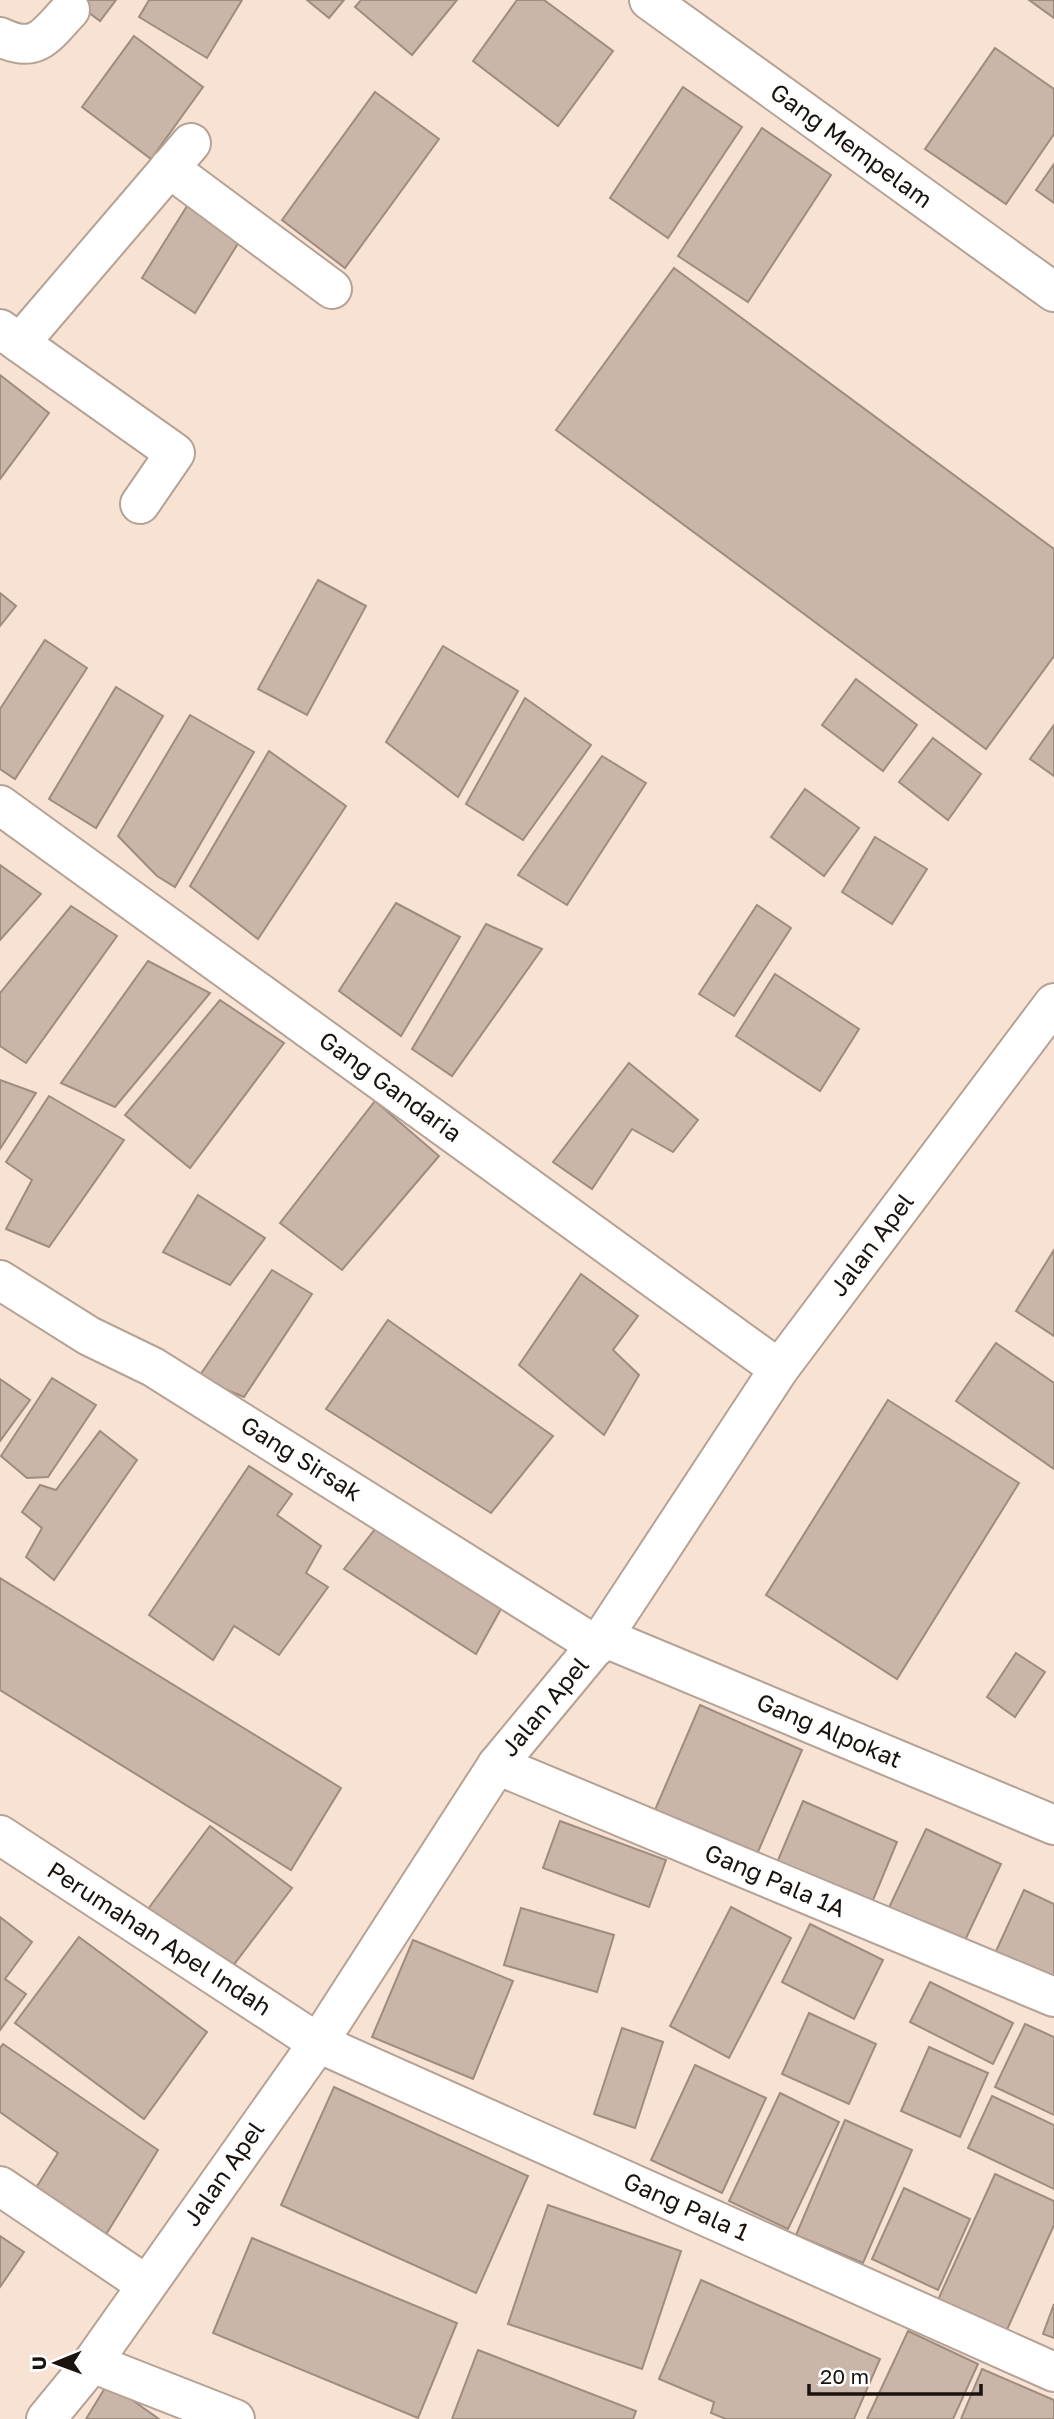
<svg xmlns="http://www.w3.org/2000/svg" width="1054" height="2419" font-family="'Golos Text',sans-serif">
  <style>
    .building { fill: #cab6a8; stroke: #9f8c7f; stroke-width: 2 }
    .lines { fill: none; stroke-linecap: round; stroke-linejoin: round }
    .minor-casing { stroke: #b5a294; stroke-width: 42 }
    .minor { stroke: #fff; stroke-width: 38 }
    .labels { text-anchor: middle; stroke-width: 6; stroke-linejoin: round; paint-order: stroke }
    .street-label { font-size: 24px; fill: #1a130e; stroke: #fff }
  </style>
  <rect width="100%" height="100%" fill="#f7e2d4"/>
  <g class="building">
    <polygon points="72,0 116,0 100,21"/>
    <polygon points="149,0 242,0 207,58 139,17"/>
    <polygon points="307,0 344,0 329,18"/>
    <polygon points="361,0 457,0 412,55 355,7"/>
    <polygon points="517,0 544,0 613,51 558,126 473,61"/>
    <polygon points="1029,0 1054,0 1054,18"/>
    <polygon points="134,36 203,87 151,159 82,107"/>
    <polygon points="995,48 1054,89 1054,134 1006,204 925,149"/>
    <polygon points="683,87 742,127 668,238 610,198"/>
    <polygon points="375,92 439,139 345,268 282,220"/>
    <polygon points="762,128 831,175 748,302 678,256"/>
    <polygon points="1054,164 1054,203 1036,190"/>
    <polygon points="189,203 242,237 195,313 142,278"/>
    <polygon points="674,268 1054,549 1054,656 986,749 556,430"/>
    <polygon points="0,375 49,413 0,479"/>
    <polygon points="318,580 366,606 307,715 258,689"/>
    <polygon points="0,593 16,606 0,626"/>
    <polygon points="45,640 87,668 15,779 0,769 0,709"/>
    <polygon points="443,646 518,691 458,797 386,742"/>
    <polygon points="856,679 917,725 883,771 822,725"/>
    <polygon points="116,687 163,716 96,828 49,799"/>
    <polygon points="525,698 591,745 523,840 466,804"/>
    <polygon points="190,715 254,752 175,887 157,876 118,836"/>
    <polygon points="1054,725 1054,776 1030,759"/>
    <polygon points="933,738 981,774 948,820 899,782"/>
    <polygon points="269,751 346,806 258,939 190,886"/>
    <polygon points="602,756 646,783 567,905 518,875"/>
    <polygon points="805,789 859,828 824,876 771,837"/>
    <polygon points="875,837 927,869 892,924 842,892"/>
    <polygon points="0,865 41,894 0,940"/>
    <polygon points="396,903 460,937 401,1036 339,991"/>
    <polygon points="757,905 791,928 734,1016 699,994"/>
    <polygon points="71,906 117,936 26,1063 0,1046 0,993"/>
    <polygon points="486,924 542,949 452,1076 412,1049"/>
    <polygon points="148,961 210,993 115,1107 61,1083"/>
    <polygon points="775,974 859,1029 820,1091 736,1036"/>
    <polygon points="220,1000 284,1043 190,1168 125,1115"/>
    <polygon points="629,1063 698,1120 673,1152 632,1129 592,1189 553,1162"/>
    <polygon points="0,1080 36,1093 0,1149"/>
    <polygon points="49,1096 124,1140 49,1247 6,1229 32,1180 6,1162"/>
    <polygon points="375,1101 439,1156 342,1270 280,1223"/>
    <polygon points="198,1195 265,1238 230,1285 163,1252"/>
    <polygon points="1054,1250 1054,1336 1016,1311"/>
    <polygon points="272,1270 312,1294 244,1397 198,1378"/>
    <polygon points="581,1274 638,1316 613,1350 639,1375 604,1435 519,1365"/>
    <polygon points="388,1320 553,1436 491,1513 326,1409"/>
    <polygon points="996,1343 1054,1383 1054,1469 956,1401"/>
    <polygon points="52,1378 96,1405 48,1477 27,1478 1,1456"/>
    <polygon points="0,1379 30,1400 0,1441"/>
    <polygon points="888,1400 1019,1483 897,1679 766,1595"/>
    <polygon points="100,1431 137,1460 54,1580 26,1557 42,1528 22,1512 40,1485 56,1490"/>
    <polygon points="249,1466 292,1494 277,1515 321,1546 306,1573 328,1587 279,1655 234,1626 213,1660 149,1615"/>
    <polygon points="379,1524 502,1607 476,1654 344,1569"/>
    <polygon points="0,1578 341,1788 291,1870 0,1690"/>
    <polygon points="1016,1653 1045,1672 1015,1717 987,1697"/>
    <polygon points="700,1705 802,1750 754,1861 652,1817"/>
    <polygon points="803,1801 897,1842 871,1905 776,1865"/>
    <polygon points="560,1821 666,1860 649,1907 543,1868"/>
    <polygon points="210,1826 292,1888 229,1971 148,1909"/>
    <polygon points="926,1829 1001,1864 960,1951 885,1916"/>
    <polygon points="1024,1890 1054,1904 1054,1991 991,1962"/>
    <polygon points="731,1907 791,1938 729,2058 670,2026"/>
    <polygon points="521,1908 614,1935 597,1992 504,1965"/>
    <polygon points="0,1917 32,1942 5,1979 26,1994 0,2030"/>
    <polygon points="810,1924 883,1960 854,2019 782,1982"/>
    <polygon points="79,1937 207,2032 144,2119 15,2023"/>
    <polygon points="413,1940 513,1981 473,2079 372,2037"/>
    <polygon points="930,1982 1013,2023 993,2064 910,2022"/>
    <polygon points="809,2013 876,2044 849,2104 782,2074"/>
    <polygon points="1025,2024 1054,2037 1054,2115 995,2087"/>
    <polygon points="622,2028 663,2042 635,2128 594,2114"/>
    <polygon points="3,2044 158,2150 102,2241 36,2188 58,2153 0,2112 0,2048"/>
    <polygon points="929,2047 988,2073 960,2137 901,2111"/>
    <polygon points="695,2065 766,2098 722,2193 651,2160"/>
    <polygon points="334,2087 528,2176 476,2293 281,2205"/>
    <polygon points="780,2093 839,2122 788,2229 729,2201"/>
    <polygon points="992,2096 1054,2125 1054,2189 968,2148"/>
    <polygon points="845,2120 912,2150 863,2263 796,2235"/>
    <polygon points="995,2174 1054,2201 1054,2225 1006,2332 937,2302"/>
    <polygon points="904,2188 970,2219 938,2290 872,2259"/>
    <polygon points="548,2205 681,2251 642,2369 508,2324"/>
    <polygon points="0,2236 24,2252 0,2287"/>
    <polygon points="252,2238 457,2323 418,2418 213,2333"/>
    <polygon points="701,2280 880,2359 854,2419 726,2419 711,2413 714,2402 659,2379"/>
    <polygon points="1054,2304 1054,2338 1043,2334"/>
    <polygon points="908,2331 978,2364 953,2419 867,2419"/>
    <polygon points="478,2350 636,2411 633,2419 452,2419"/>
    <polygon points="982,2369 1054,2400 1054,2419 961,2419"/>
    <polygon points="108,2383 159,2419 86,2419"/>
  </g>
  <g class="lines">
    <g class="minor-casing">
      <g id="minor">
        <polyline points="649,0 1054,292"/>
        <path d="M0,37C37,55 46,35 70,10"/>
        <polyline points="169,168 332,289"/>
        <polyline points="0,329 175,453 140,504"/>
        <polyline points="20,343 191,143"/>
        <polyline points="0,805 779,1369"/>
        <polyline points="0,1280 89,1336 153,1367 597,1646"/>
        <polyline points="603,1637 1054,1825"/>
        <polyline points="497,1765 1054,1997"/>
        <polyline points="0,1835 318,2043 1054,2372"/>
        <polyline points="0,2186 145,2284"/>
        <polyline points="92,2363 235,2419"/>
        <polyline points="46,2419 92,2363 318,2043 497,1765 603,1637 779,1369 1054,1003"/>
      </g>
    </g>
    <use href="#minor" class="minor"/>
  </g>
  <g class="labels">
    <g class="street-label">
      <text transform="translate(851 146) rotate(36)" y="8">Gang Mempelam</text>
      <text transform="translate(390 1087) rotate(36)" y="8">Gang Gandaria</text>
      <text transform="translate(872 1245) rotate(-53)" y="8">Jalan Apel</text>
      <text transform="translate(301 1459) rotate(32)" y="8">Gang Sirsak</text>
      <text transform="translate(545 1707) rotate(-50)" y="8">Jalan Apel</text>
      <text transform="translate(829 1731) rotate(23)" y="8">Gang Alpokat</text>
      <text transform="translate(775 1881) rotate(23)" y="8">Gang Pala 1A</text>
      <text transform="translate(159 1939) rotate(33)" y="8">Perumahan Apel Indah</text>
      <text transform="translate(224 2174) rotate(-55)" y="8">Jalan Apel</text>
      <text transform="translate(686 2207) rotate(24)" y="8">Gang Pala 1</text>
    </g>
  </g>
  <g transform="translate(56 2363) rotate(269)" stroke="#ffffff" stroke-width="5" paint-order="stroke">
  <path d="M0-5L12 26L0 18L-12 26Z" fill="#1a130e"/>
  <text y="-10" font-size="19" font-weight="bold" text-anchor="middle" fill="#1a130e">U</text>
  </g>
  <path d="M809 2384v10h172v-10" fill="none" stroke="#1a130e" stroke-width="3.5"/>
  <text x="820" y="2384" font-size="21" fill="#1a130e" stroke="#ffffff" stroke-width="5" paint-order="stroke">20 m</text>
</svg>
